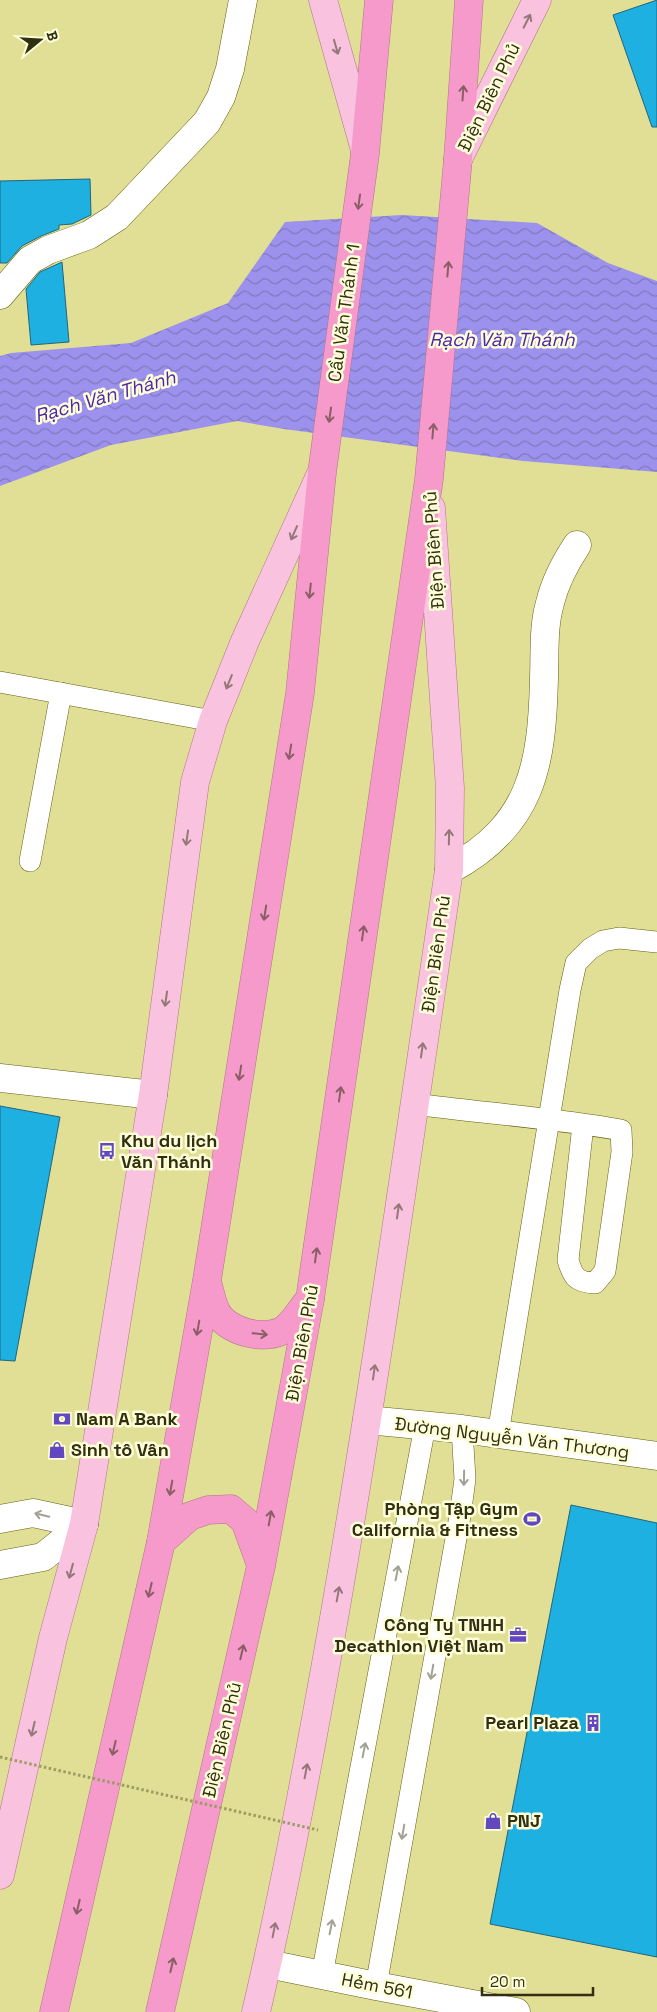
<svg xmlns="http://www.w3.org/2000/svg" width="657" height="2012" font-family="'Space Grotesk',sans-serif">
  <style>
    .water { fill: url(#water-waves) }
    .building { fill: #1db0e1; stroke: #24647d }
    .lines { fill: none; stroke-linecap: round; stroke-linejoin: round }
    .lane-casing { stroke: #626012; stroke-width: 22 }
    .street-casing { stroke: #626012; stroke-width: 29 }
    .secondary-casing { stroke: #626012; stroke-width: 29 }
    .primary-casing { stroke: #b07589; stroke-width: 29 }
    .highway-casing { stroke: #b07589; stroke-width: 29 }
    .lane { stroke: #fff; stroke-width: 21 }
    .street { stroke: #fff; stroke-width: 28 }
    .secondary { stroke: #fff; stroke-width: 28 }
    .primary { stroke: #f9c2df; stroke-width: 28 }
    .highway { stroke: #f59aca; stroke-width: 28 }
    .path-bridge { stroke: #9d9c63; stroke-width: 3; stroke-dasharray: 2.5 2.5; stroke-linecap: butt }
    .oneway { stroke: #947878 }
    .oneway2 { stroke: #895f64 }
    .oneway3 { stroke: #a2a194 }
    .labels { text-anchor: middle; stroke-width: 5; stroke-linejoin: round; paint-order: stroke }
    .street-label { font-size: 18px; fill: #302f11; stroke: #fefed9 }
    .poi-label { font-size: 18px; font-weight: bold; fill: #302f11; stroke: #fefed9; text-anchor: start }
    .water-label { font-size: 19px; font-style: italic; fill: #4d26ac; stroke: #fefed9 }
  </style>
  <defs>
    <pattern id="water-waves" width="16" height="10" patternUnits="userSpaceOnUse" patternTransform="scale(1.25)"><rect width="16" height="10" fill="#9c92ed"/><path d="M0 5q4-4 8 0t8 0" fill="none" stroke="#8078bf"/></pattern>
  </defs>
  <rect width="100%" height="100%" fill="#e0df95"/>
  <polygon class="water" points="402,215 537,223 608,263 657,281 657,472 523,461 284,429 237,421 111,445 0,486 0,356 11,353 131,343 228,303 285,222"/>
  <g class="building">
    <polygon points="657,0 657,127 652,127 613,15"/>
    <polygon points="90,179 91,215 72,224 59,225 59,229 41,236 22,246 7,263 0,263 0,181"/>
    <polygon points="62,262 69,342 31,345 26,289 40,272"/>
    <polygon points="0,1106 60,1117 15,1361 0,1360"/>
    <polygon points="571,1505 657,1523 657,1957 490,1924"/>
  </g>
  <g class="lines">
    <g class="lane-casing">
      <g id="lane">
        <polyline points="0,682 213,721"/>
        <polyline points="30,861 61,693"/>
        <path d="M414,1104C483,1113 553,1118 621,1130L622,1152L605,1271L595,1283C576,1282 573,1277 568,1260L583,1125"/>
        <polyline points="498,1434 570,990 576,963 590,949 603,941 619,938 657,942"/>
        <polyline points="322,1975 425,1426"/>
        <polyline points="376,1986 460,1516 465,1479 462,1429"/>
      </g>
    </g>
    <g class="street-casing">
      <g id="street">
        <polyline points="0,295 30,260 48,250 89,235 117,217 207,122 221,97 230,69 243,0"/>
        <path d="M449,870C532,826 542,766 544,678C545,653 543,627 550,603C555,582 565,563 577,545"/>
        <polyline points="0,1078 153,1095"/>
        <polyline points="268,1964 376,1986 516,2012"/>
      </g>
    </g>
    <g class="secondary-casing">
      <g id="secondary">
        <polyline points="367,1420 462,1429 657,1456"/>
        <polyline points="0,1519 33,1513 84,1524"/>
        <polyline points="0,1565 43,1557 84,1524"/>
      </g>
    </g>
    <g class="primary-casing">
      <g id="primary">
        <polyline points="323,0 365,150"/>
        <polyline points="458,159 537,0"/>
        <polyline points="0,1875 53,1638 84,1524 153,1095 195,782 213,721 245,641 320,476"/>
        <path d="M256,2012C285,1889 308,1765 330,1641C375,1385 411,1127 449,870L450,788L431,508"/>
      </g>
    </g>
    <g class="highway-casing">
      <g id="highway">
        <path d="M207,1282C210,1291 212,1303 216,1311C226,1332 266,1342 285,1329C294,1322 302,1308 310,1299"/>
        <polyline points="161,1542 190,1516 208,1510 231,1509 245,1521 261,1565"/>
        <polyline points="54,2012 161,1542 207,1280 300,693 322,473 365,154 379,0"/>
        <polyline points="160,2012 261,1566 310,1299 429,479 458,159 469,0"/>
      </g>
    </g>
    <use href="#lane" class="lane"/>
    <use href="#street" class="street"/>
    <use href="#secondary" class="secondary"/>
    <use href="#primary" class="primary"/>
    <use href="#highway" class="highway"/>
    <polyline class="path-bridge" points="0,1757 318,1830"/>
  </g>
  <defs><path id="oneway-shaft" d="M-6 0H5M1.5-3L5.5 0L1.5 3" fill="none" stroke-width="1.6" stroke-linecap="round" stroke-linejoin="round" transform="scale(1.25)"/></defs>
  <g class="oneway">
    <use href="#oneway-shaft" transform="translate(527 21) rotate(-63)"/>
    <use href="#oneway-shaft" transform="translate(336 47) rotate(74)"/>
    <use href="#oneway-shaft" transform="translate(294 533) rotate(114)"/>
    <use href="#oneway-shaft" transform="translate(229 682) rotate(112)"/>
    <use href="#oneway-shaft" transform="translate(449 837) rotate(-89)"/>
    <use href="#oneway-shaft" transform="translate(187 838) rotate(98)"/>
    <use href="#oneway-shaft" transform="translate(166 999) rotate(98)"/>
    <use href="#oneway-shaft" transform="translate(422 1050) rotate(-82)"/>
    <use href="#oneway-shaft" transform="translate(398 1211) rotate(-82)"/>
    <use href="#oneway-shaft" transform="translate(374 1372) rotate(-82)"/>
    <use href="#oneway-shaft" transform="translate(71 1571) rotate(105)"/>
    <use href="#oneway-shaft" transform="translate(338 1594) rotate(-80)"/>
    <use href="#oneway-shaft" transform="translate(33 1729) rotate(103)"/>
    <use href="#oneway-shaft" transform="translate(306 1771) rotate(-79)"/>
    <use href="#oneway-shaft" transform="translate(274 1930) rotate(-79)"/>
  </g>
  <g class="oneway2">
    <use href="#oneway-shaft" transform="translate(463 93) rotate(-86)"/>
    <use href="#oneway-shaft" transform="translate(359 202) rotate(98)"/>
    <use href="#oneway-shaft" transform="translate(448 269) rotate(-85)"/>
    <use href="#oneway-shaft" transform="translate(330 415) rotate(98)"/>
    <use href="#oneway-shaft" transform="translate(433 431) rotate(-85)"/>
    <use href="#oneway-shaft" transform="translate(310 591) rotate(96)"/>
    <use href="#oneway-shaft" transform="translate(290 752) rotate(99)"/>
    <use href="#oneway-shaft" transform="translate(265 913) rotate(99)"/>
    <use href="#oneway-shaft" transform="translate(363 933) rotate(-82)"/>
    <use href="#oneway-shaft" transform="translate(240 1073) rotate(99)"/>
    <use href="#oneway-shaft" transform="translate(340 1094) rotate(-82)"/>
    <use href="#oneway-shaft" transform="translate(316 1255) rotate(-82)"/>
    <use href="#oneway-shaft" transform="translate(198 1328) rotate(100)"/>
    <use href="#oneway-shaft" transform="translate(260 1334) rotate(6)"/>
    <use href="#oneway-shaft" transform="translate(171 1488) rotate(100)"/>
    <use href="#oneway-shaft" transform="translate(270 1518) rotate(-80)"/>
    <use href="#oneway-shaft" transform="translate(150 1590) rotate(103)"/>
    <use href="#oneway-shaft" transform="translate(242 1652) rotate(-77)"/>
    <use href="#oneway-shaft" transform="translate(114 1748) rotate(103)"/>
    <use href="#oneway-shaft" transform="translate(78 1907) rotate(103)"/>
    <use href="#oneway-shaft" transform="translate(172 1965) rotate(-77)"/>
  </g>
  <g class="oneway3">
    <use href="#oneway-shaft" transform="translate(464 1478) rotate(91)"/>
    <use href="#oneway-shaft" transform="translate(42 1515) rotate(-167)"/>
    <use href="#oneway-shaft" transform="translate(397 1573) rotate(-79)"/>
    <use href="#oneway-shaft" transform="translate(432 1672) rotate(100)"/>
    <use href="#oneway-shaft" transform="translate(364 1750) rotate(-79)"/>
    <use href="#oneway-shaft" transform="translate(403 1832) rotate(100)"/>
    <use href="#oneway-shaft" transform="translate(331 1927) rotate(-79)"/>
  </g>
  <defs>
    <g id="bus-bare" transform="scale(1.35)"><path d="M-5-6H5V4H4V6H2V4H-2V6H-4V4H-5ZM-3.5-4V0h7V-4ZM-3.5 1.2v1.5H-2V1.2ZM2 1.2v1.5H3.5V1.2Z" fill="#6148c1" stroke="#fefed9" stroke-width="2.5" paint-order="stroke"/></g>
    <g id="bank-bare" transform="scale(1.35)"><path d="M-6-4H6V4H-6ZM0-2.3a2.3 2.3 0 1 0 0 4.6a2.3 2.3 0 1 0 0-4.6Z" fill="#6148c1" stroke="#fefed9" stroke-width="2.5" paint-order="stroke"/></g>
    <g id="shop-bare" transform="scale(1.35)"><path d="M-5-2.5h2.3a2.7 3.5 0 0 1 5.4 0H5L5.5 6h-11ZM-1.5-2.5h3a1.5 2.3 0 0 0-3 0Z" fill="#6148c1" stroke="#fefed9" stroke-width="2.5" paint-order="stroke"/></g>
    <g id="stadium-bare" transform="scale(1.35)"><path d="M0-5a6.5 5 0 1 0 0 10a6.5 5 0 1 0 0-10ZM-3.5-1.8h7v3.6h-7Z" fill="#6148c1" stroke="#fefed9" stroke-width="2.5" paint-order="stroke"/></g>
    <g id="office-bare" transform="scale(1.35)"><path d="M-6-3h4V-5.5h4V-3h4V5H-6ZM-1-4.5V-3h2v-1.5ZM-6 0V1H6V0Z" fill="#6148c1" stroke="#fefed9" stroke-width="2.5" paint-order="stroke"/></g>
    <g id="building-bare" transform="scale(1.35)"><path d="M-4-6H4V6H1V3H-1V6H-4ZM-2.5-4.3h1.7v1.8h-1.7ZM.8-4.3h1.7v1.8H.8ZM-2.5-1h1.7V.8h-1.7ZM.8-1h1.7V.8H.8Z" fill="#6148c1" stroke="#fefed9" stroke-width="2.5" paint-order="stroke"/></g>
  </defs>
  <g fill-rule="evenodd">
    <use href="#bus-bare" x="107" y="1151"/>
    <use href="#bank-bare" x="62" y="1419"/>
    <use href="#shop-bare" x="57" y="1450"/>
    <use href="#stadium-bare" x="532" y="1519"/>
    <use href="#office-bare" x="518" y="1635"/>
    <use href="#building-bare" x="593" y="1723"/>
    <use href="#shop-bare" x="493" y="1821"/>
  </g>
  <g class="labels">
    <g class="street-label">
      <text transform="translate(489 97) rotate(-64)" y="6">Điện Biên Phủ</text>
      <text transform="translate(344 313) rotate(-82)" y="6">Cầu Văn Thánh 1</text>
      <text transform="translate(434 550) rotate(-94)" y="6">Điện Biên Phủ</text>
      <text transform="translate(436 954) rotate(-82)" y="6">Điện Biên Phủ</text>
      <text transform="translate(302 1343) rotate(-80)" y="6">Điện Biên Phủ</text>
      <text transform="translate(512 1438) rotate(7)" y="6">Đường Nguyễn Văn Thương</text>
      <text transform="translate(222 1740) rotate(-77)" y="6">Điện Biên Phủ</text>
      <text transform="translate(377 1986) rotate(11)" y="6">Hẻm 561</text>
    </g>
    <g class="poi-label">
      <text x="121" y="1147">Khu du lịch<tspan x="121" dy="21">Văn Thánh</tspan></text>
      <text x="76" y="1425">Nam A Bank</text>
      <text x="71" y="1456">Sinh tô Vân</text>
      <text x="518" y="1515" text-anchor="end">Phòng Tập Gym<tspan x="518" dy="21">California &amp; Fitness</tspan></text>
      <text x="504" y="1631" text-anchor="end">Công Ty TNHH<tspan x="504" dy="21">Decathlon Việt Nam</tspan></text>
      <text x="579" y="1729" text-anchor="end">Pearl Plaza</text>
      <text x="507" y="1827">PNJ</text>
    </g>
    <g class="water-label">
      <text x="502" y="346">Rạch Văn Thánh</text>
      <text transform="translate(105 396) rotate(-16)" y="7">Rạch Văn Thánh</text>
    </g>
  </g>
  <g transform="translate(40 40) rotate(72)" stroke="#fefed9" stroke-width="4" paint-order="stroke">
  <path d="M0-4L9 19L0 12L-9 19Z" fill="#302f11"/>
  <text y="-8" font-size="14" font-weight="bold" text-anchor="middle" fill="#302f11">B</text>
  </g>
  <path d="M482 1987v8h111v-8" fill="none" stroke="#302f11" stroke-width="2.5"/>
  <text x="490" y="1987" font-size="15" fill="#302f11" stroke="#fefed9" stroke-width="4" paint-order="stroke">20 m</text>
</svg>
